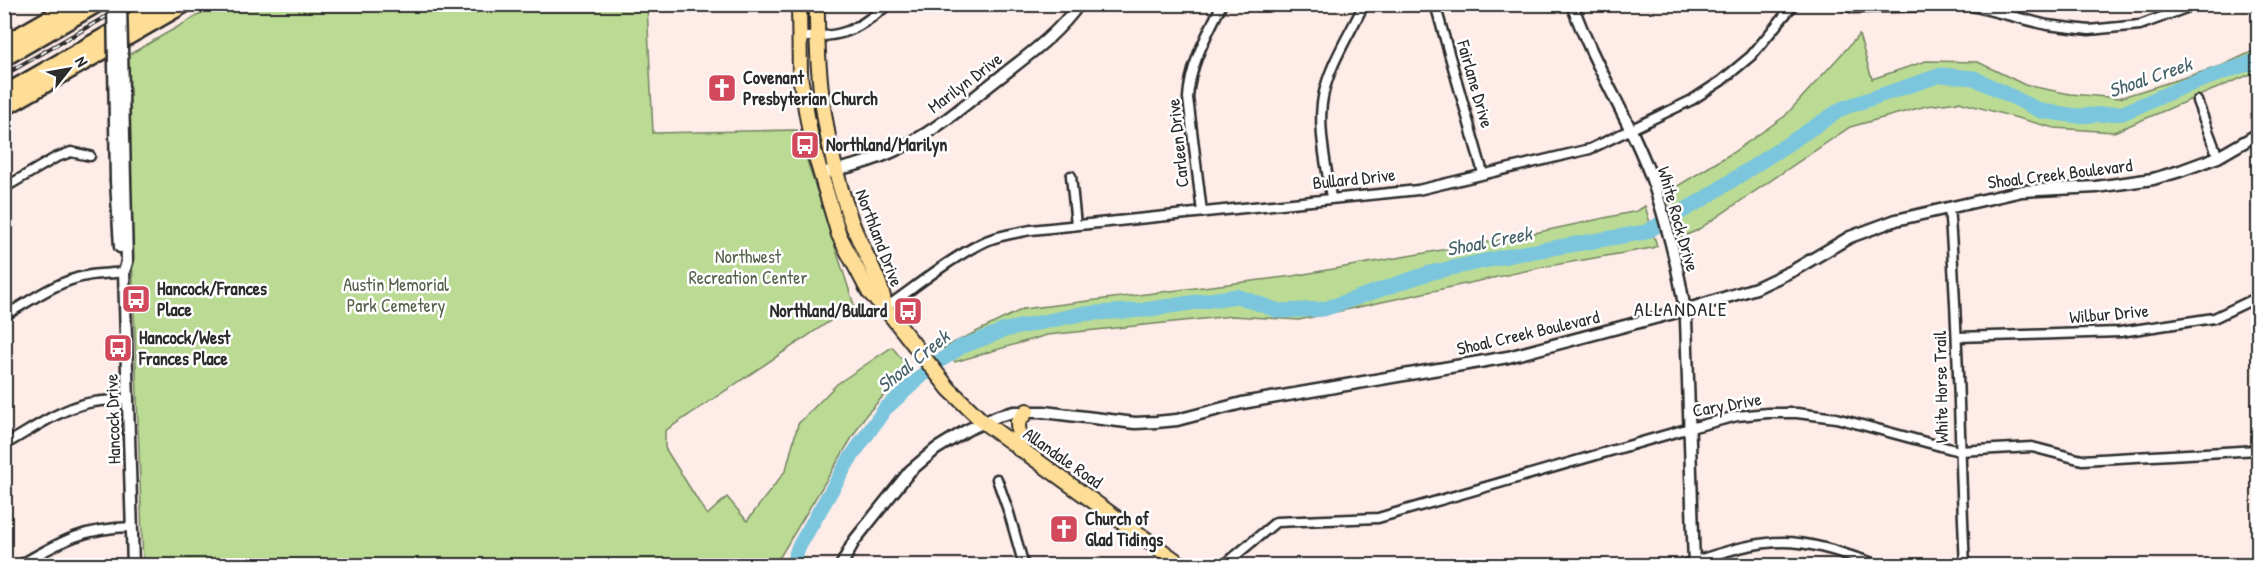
<svg xmlns="http://www.w3.org/2000/svg" width="2263" height="570" font-family="'Patrick Hand',sans-serif">
  <style>
    .green { fill: #bbdb94; stroke: #738360; stroke-width: 1.5 }
    .lines { fill: none; stroke-linecap: round; stroke-linejoin: round }
    .river { stroke: #7cc6dd; stroke-width: 15 }
    .minor-casing { stroke: #2b2b2b; stroke-width: 13 }
    .tertiary-casing { stroke: #2b2b2b; stroke-width: 15 }
    .primary-casing { stroke: #2b2b2b; stroke-width: 18 }
    .motorway-casing { stroke: #2b2b2b; stroke-width: 20 }
    .minor { stroke: #fff; stroke-width: 8 }
    .tertiary { stroke: #fff; stroke-width: 10 }
    .primary { stroke: #fedd96; stroke-width: 14 }
    .motorway { stroke: #fedd96; stroke-width: 15 }
    .rail-casing { stroke: #2b2b2b; stroke-width: 4.5 }
    .rail { stroke: #fff; stroke-width: 2; stroke-dasharray: 7; stroke-linecap: butt }
    .tertiary-bridge-casing { stroke: #2b2b2b; stroke-width: 15; stroke-linecap: butt }
    .tertiary-bridge { stroke: #fff; stroke-width: 10 }
    .labels { text-anchor: middle; stroke-width: 5; stroke-linejoin: round; paint-order: stroke }
    .poi-label { font-size: 18px; font-weight: bold; fill: #2b2b2b; stroke: #fff; text-anchor: start }
    .street-label { font-size: 18px; fill: #2b2b2b; stroke: #fff }
    .park-label { font-size: 18px; fill: #56604a; stroke: #fff }
    .water-label { font-size: 20px; font-style: italic; fill: #476169; stroke: #fff }
    .neighbourhood-label { font-size: 20px; letter-spacing: 1.5px; fill: #2b2b2b; stroke: #fff }
  </style>
  <rect width="100%" height="100%" fill="#feece8"/>
  <filter id="ink" filterUnits="userSpaceOnUse"><feTurbulence type="fractalNoise" baseFrequency=".0167" numOctaves="2"/><feDisplacementMap in="SourceGraphic" scale="12" xChannelSelector="R" yChannelSelector="G"/><feConvolveMatrix kernelMatrix="1 2 1 2 8 2 1 2 1" color-interpolation-filters="sRGB"/></filter>
  <g filter="url(#ink)">
    <g class="green">
      <polygon points="216,5 647,5 653,133 797,130 854,305 665,431 665,448 707,515 727,497 747,521 786,470 798,424 837,384 892,347 909,368 865,416 775,565 143,565 125,57"/>
      <polygon points="1859,35 1872,79 1926,61 1978,62 2025,85 2070,94 2119,98 2221,66 2258,49 2258,71 2114,132 2054,128 1959,102 1926,106 1850,127 1696,231 1679,238 1666,193 1732,153 1785,116"/>
      <polygon points="1645,206 1657,246 1652,248 1543,267 1299,320 1232,316 1047,335 955,362 943,348 1023,309 1293,276 1511,238 1637,211"/>
    </g>
    <g class="lines">
      <polyline class="river" points="792,566 798,548 849,460 885,409 935,364 961,347 1005,330 1081,314 1144,310 1237,296 1279,311 1324,309 1429,273 1517,254 1646,232 1702,200 1843,108 1941,75 1974,78 2041,111 2078,116 2123,113 2180,88 2258,60"/>
      <g class="minor-casing">
        <g id="minor">
          <polyline points="1435,4 1483,173"/>
          <polyline points="1842,4 1854,8 1968,5 2047,25 2089,30 2140,25 2197,4"/>
          <path d="M799,37C845,37 853,32 889,4"/>
          <polyline points="2197,101 2218,157"/>
          <polyline points="1071,176 1076,225"/>
          <polyline points="4,188 55,158 71,152 90,156"/>
          <path d="M1331,198C1327,168 1317,127 1323,97C1329,65 1350,34 1364,4"/>
          <path d="M1949,207C1959,326 1959,446 1965,566"/>
          <path d="M1202,212L1188,98C1190,64 1207,35 1222,4"/>
          <path d="M885,308C918,285 950,258 986,241C1000,235 1016,233 1031,230L1418,190L1590,149L1692,100L1721,81L1751,56L1794,4"/>
          <path d="M4,316C30,301 57,281 86,276C98,273 112,274 124,272"/>
          <polyline points="1958,337 2120,332 2214,318 2258,297"/>
          <path d="M4,445C31,430 58,410 88,403C101,400 116,400 129,399"/>
          <polyline points="997,479 1009,513 1024,566"/>
          <path d="M18,566C60,542 82,528 132,527"/>
          <polyline points="1223,566 1276,522 1378,518 1690,428 1737,416 1768,413 1797,413 1836,418 1959,451 2032,447 2082,460 2258,450"/>
          <path d="M1679,566C1713,556 1748,542 1783,542C1816,542 1850,556 1882,566"/>
        </g>
      </g>
      <g class="tertiary-casing">
        <g id="tertiary">
          <path d="M1572,4C1594,67 1632,122 1654,185C1668,228 1680,274 1686,319L1694,566"/>
          <path d="M819,173C850,168 883,158 910,143C942,126 970,100 999,78C1028,55 1057,35 1079,4"/>
          <polyline points="125,180 127,262 124,272 133,566"/>
          <polyline points="116,181 120,247"/>
          <polyline points="841,566 854,541 910,471 936,449 967,430 998,416 1014,412 1044,412 1135,423 1156,422 1177,420 1242,403 1508,357 1685,310 1756,288 1794,270 1850,237 1896,220 2022,191 2096,187 2153,179 2180,171 2218,157 2258,134"/>
        </g>
      </g>
      <g class="primary-casing">
        <g id="primary">
          <polyline points="799,4 800,76 812,144 839,235 869,292 885,308 949,389 982,421 1183,566"/>
          <path d="M817,4C816,79 825,144 849,215C859,247 881,275 885,308"/>
          <polyline points="1019,449 1018,422 1027,411"/>
        </g>
      </g>
      <g class="motorway-casing">
        <g id="motorway">
          <polyline points="4,44 74,4"/>
          <polyline points="4,58 97,4"/>
          <polyline points="4,94 161,4"/>
          <polyline points="4,108 185,4"/>
        </g>
      </g>
      <use href="#minor" class="minor"/>
      <use href="#tertiary" class="tertiary"/>
      <use href="#primary" class="primary"/>
      <use href="#motorway" class="motorway"/>
      <g class="rail-casing">
        <polyline id="rail" points="4,75 128,4"/>
      </g>
      <use href="#rail" class="rail"/>
      <g class="tertiary-bridge-casing">
        <g id="tertiary-bridge">
          <polyline points="113,4 116,181"/>
          <polyline points="121,4 125,180"/>
        </g>
      </g>
      <use href="#tertiary-bridge" class="tertiary-bridge"/>
    </g>
  </g>
  <defs>
    <g id="church-square" transform="scale(1.5)"><rect x="-9" y="-9" width="18" height="18" rx="4" fill="#d1495b" stroke="#fff"/><path d="M-1.2-6h2.4v3.5h3.3v2.4h-3.3V6h-2.4V-.1h-3.3v-2.4h3.3Z" fill="#fff"/></g>
    <g id="bus-square" transform="scale(1.5)"><rect x="-9" y="-9" width="18" height="18" rx="4" fill="#d1495b" stroke="#fff"/><path d="M-5-6H5V4H4V6H2V4H-2V6H-4V4H-5ZM-3.5-4V0h7V-4ZM-3.5 1.2v1.5H-2V1.2ZM2 1.2v1.5H3.5V1.2Z" fill="#fff"/></g>
  </defs>
  <g fill-rule="evenodd">
    <use href="#church-square" x="722" y="88"/>
    <use href="#bus-square" x="805" y="145"/>
    <use href="#bus-square" x="136" y="299"/>
    <use href="#bus-square" x="908" y="311"/>
    <use href="#bus-square" x="118" y="348"/>
    <use href="#church-square" x="1064" y="529"/>
  </g>
  <g class="labels">
    <g class="poi-label">
      <text x="743" y="84">Covenant<tspan x="743" dy="21">Presbyterian Church</tspan></text>
      <text x="826" y="151">Northland/Marilyn</text>
      <text x="157" y="295">Hancock/Frances<tspan x="157" dy="21">Place</tspan></text>
      <text x="887" y="317" text-anchor="end">Northland/Bullard</text>
      <text x="139" y="344">Hancock/West<tspan x="139" dy="21">Frances Place</tspan></text>
      <text x="1085" y="525">Church of<tspan x="1085" dy="21">Glad Tidings</tspan></text>
    </g>
    <g class="street-label">
      <text transform="translate(965 83) rotate(-37)" y="6">Marilyn Drive</text>
      <text transform="translate(1475 84) rotate(74)" y="6">Fairlane Drive</text>
      <text transform="translate(1178 143) rotate(-96)" y="6">Carleen Drive</text>
      <text transform="translate(2060 174) rotate(-7)" y="6">Shoal Creek Boulevard</text>
      <text transform="translate(1354 179) rotate(-6)" y="6">Bullard Drive</text>
      <text transform="translate(1678 219) rotate(74)" y="6">White Rock Drive</text>
      <text transform="translate(879 238) rotate(69)" y="6">Northland Drive</text>
      <text transform="translate(2109 314) rotate(-5)" y="6">Wilbur Drive</text>
      <text transform="translate(1528 333) rotate(-13)" y="6">Shoal Creek Boulevard</text>
      <text transform="translate(1941 387) rotate(-91)" y="6">White Horse Trail</text>
      <text transform="translate(1727 405) rotate(-10)" y="6">Cary Drive</text>
      <text transform="translate(113 419) rotate(-92)" y="6">Hancock Drive</text>
      <text transform="translate(1063 458) rotate(35)" y="6">Allandale Road</text>
    </g>
    <g class="park-label">
      <text x="748" y="263">Northwest<tspan x="748" dy="21">Recreation Center</tspan></text>
      <text x="396" y="291">Austin Memorial<tspan x="396" dy="21">Park Cemetery</tspan></text>
    </g>
    <g class="water-label">
      <text transform="translate(2150 77) rotate(-19)" y="7">Shoal Creek</text>
      <text transform="translate(1489 241) rotate(-11)" y="7">Shoal Creek</text>
      <text transform="translate(913 361) rotate(-39)" y="7">Shoal Creek</text>
    </g>
    <g class="neighbourhood-label">
      <text x="1681" y="316">ALLANDALE</text>
    </g>
  </g>
  <rect width="2263" height="570" fill="none" stroke="#fff" stroke-width="24"/>
  <rect x="12" y="12" width="2239" height="546" fill="none" stroke="#2b2b2b" stroke-width="2" filter="url(#ink)"/>
  <g transform="translate(69 69) rotate(59)" stroke="#ffffff" stroke-width="4.5" paint-order="stroke">
  <path d="M0-4.5L10 22L0 15L-10 22Z" fill="#2b2b2b"/>
  <text y="-9" font-size="16" font-weight="bold" text-anchor="middle" fill="#2b2b2b">N</text>
  </g>
</svg>
